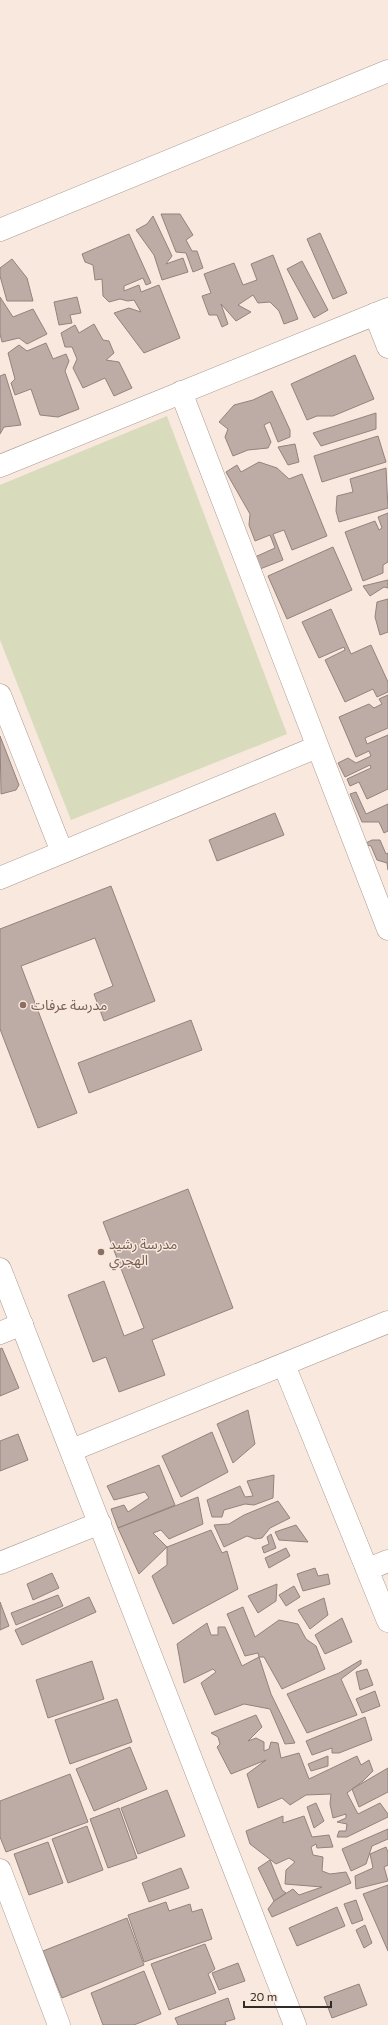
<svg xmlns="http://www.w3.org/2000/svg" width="388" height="2025" font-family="Commissioner,'Noto Sans Arabic',sans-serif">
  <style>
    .green { fill: #d9dbbd }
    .building { fill: #bdaba5; stroke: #94827c }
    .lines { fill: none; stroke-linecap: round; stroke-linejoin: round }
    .minor-casing { stroke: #ab9c92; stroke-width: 23 }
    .minor { stroke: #fff; stroke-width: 22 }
    .education-dot { fill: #8d6e63; stroke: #f8e8dd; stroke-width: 1.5 }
    .labels { text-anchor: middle; stroke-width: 3; stroke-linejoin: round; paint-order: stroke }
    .education-label { font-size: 14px; fill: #785e54; stroke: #f8e8dd; text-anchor: start }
  </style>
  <rect width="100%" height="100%" fill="#f8e8dd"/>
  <polygon class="green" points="167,416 287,734 71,820 0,640 0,485"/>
  <g class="building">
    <polygon points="161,214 180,214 193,235 186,240 192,251 197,251 203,268 193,272 186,253 176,252"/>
    <polygon points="153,216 172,256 166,264 183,258 188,272 162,280 154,255 136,230 147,224"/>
    <polygon points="320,233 347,293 333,299 307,239"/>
    <polygon points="129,234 151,283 146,285 143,278 124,286 124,291 139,285 141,292 159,285 180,338 144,353 114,313 129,308 141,312 134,300 128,301 120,299 109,302 103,296 102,279 95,280 93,265 85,262 82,254"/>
    <polygon points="273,255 298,319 284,324 279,311 270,302 258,303 253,295 238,305 251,312 236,321 221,304 228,324 222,327 217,315 209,315 202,296 211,293 204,274 234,263 243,285 257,280 251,264"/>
    <polygon points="12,259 27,278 33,301 7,301 0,276 0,268"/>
    <polygon points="302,261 328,310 314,318 287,269"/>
    <polygon points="0,297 13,317 33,309 47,334 27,344 19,338 2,342 0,334"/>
    <polygon points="77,297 81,313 70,315 72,323 59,325 54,302"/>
    <polygon points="94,324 103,340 109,341 114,353 106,360 119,362 132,388 114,396 105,378 83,388 73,368 77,359 72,347 65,347 61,333 75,325 79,333"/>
    <polygon points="46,343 53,359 66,354 69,361 65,371 79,409 58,417 40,415 31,389 15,395 11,383 15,379 8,353 19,345 27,351"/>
    <polygon points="355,355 374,399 333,416 317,416 307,420 291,384"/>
    <polygon points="5,374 21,425 4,427 0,434 0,376"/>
    <polygon points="272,391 290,430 290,437 278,442 270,422 264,425 271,442 268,448 248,450 233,456 225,437 228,429 219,422 234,405 253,400"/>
    <polygon points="376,413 376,429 321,446 313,433"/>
    <polygon points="378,436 386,462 322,482 314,456"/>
    <polygon points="295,444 299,462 288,465 278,447"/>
    <polygon points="259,462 277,468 289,479 302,474 327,536 292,550 284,530 273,534 283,560 260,569 255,557 275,548 270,535 255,541 249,525 250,514 226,472 237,465 241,472"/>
    <polygon points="386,468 388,508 339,522 336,511 337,496 353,492 350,479"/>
    <polygon points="388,513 388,562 383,565 383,573 363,581 345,532 375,521 379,530 382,528 378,517"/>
    <polygon points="333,547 352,590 287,619 268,576"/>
    <polygon points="388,580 388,588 384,587 370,596 363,586"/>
    <polygon points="388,599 388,632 380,635 375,617 377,602"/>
    <polygon points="331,609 351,654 371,645 388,682 388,692 377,697 373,689 345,702 325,660 345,650 344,647 319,658 302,622"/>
    <polygon points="388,695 388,728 365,738 367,744 388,735 388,789 367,799 359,782 350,786 347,779 371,768 370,765 345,777 338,763 348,758 356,763 371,756 369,751 356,757 339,717 369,704 374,708 382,704 379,699"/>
    <polygon points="0,736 19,785 16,790 1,794"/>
    <polygon points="356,792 366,814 388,804 388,831 384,833 379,822 362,822 350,794"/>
    <polygon points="275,813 284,835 217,861 209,840"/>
    <polygon points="372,840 380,840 386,854 388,853 388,870 387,863 377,860 371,846 364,844"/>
    <polygon points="111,886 155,1001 104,1021 94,994 113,986 95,938 21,966 77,1113 38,1128 0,1029 0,929"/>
    <polygon points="191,1020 202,1050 89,1093 78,1063"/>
    <polygon points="188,1189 233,1308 152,1340 165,1375 119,1392 106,1357 93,1362 68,1295 104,1281 124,1336 144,1328 103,1222"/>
    <polygon points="2,1348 19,1388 0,1396 0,1349"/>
    <polygon points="248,1410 255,1444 233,1463 217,1424"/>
    <polygon points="212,1432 228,1472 181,1497 162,1456"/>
    <polygon points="18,1434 28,1460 0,1471 0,1441"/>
    <polygon points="159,1465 175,1505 118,1528 111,1509 124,1505 128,1512 149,1498 145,1492 114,1500 107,1486"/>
    <polygon points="274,1475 273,1498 254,1505 245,1504 224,1510 222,1517 212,1517 207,1500 240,1486 245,1497 253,1496 247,1481"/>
    <polygon points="198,1497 203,1524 169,1539 161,1530 153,1533 167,1547 139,1574 118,1528"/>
    <polygon points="278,1501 290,1518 270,1528 262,1538 255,1539 247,1536 224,1547 214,1525 229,1524 244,1515"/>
    <polygon points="296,1525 308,1542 279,1540 275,1532"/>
    <polygon points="211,1530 222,1553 227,1551 238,1589 173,1624 152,1576 167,1565 167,1547"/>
    <polygon points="271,1534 276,1548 264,1553 262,1547 269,1544 267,1537"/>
    <polygon points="286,1548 290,1556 269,1568 265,1558"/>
    <polygon points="315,1568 318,1576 328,1574 330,1584 303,1591 297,1574"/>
    <polygon points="52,1573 59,1588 33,1600 27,1584"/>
    <polygon points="277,1584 276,1601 258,1613 248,1596"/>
    <polygon points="294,1586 300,1597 286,1606 279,1595"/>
    <polygon points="58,1595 63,1606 16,1625 11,1613"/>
    <polygon points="89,1597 96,1612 22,1645 15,1630"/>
    <polygon points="324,1598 328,1615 310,1629 298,1610"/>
    <polygon points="0,1602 9,1626 0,1630"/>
    <polygon points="243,1607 255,1637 279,1620 298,1624 306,1639 316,1646 325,1669 282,1689 264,1657 259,1657 258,1653 245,1656 227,1614"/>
    <polygon points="342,1618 352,1642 325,1654 315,1635"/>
    <polygon points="207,1623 211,1635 218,1635 218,1627 225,1627 242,1666 259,1657 271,1694 295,1743 285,1744 270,1709 244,1704 215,1715 201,1683 216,1672 213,1669 184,1683 177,1644"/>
    <polygon points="361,1660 361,1664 341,1679 357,1715 307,1733 287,1694 339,1673"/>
    <polygon points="92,1661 104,1699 48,1718 36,1680"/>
    <polygon points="367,1669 373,1685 360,1690 356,1672"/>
    <polygon points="375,1691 380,1706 362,1713 356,1699"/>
    <polygon points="117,1699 132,1742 70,1764 55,1720"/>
    <polygon points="256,1715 262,1727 248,1741 256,1738 264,1742 264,1751 269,1749 271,1742 278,1743 281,1758 299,1753 309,1779 357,1756 361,1765 369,1760 373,1771 363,1781 347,1793 358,1814 380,1803 388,1814 388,1817 347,1837 337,1837 339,1831 346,1831 347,1824 337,1822 346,1818 346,1814 333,1818 330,1804 331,1794 306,1795 290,1805 282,1798 258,1808 247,1774 266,1760 231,1774 217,1747 220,1744 218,1737 211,1733"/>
    <polygon points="365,1717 372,1740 339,1753 332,1753 332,1748 312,1755 306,1741"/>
    <polygon points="130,1747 147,1789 94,1811 76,1769"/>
    <polygon points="328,1756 328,1766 311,1771 308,1764"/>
    <polygon points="388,1768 388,1792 359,1807 352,1789"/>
    <polygon points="70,1774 88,1822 6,1852 0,1837 0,1801"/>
    <polygon points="167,1790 185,1836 138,1854 121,1808"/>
    <polygon points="316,1803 324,1821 314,1828 307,1807"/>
    <polygon points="119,1808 137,1858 108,1868 90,1819"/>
    <polygon points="283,1816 283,1823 304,1816 312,1837 329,1835 333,1847 317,1848 316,1844 311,1847 313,1855 323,1857 322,1871 330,1874 346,1872 351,1883 272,1917 268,1909 274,1901 293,1889 299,1895 322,1887 285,1884 286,1870 295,1862 289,1858 276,1864 250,1844 246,1831"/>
    <polygon points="87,1826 103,1870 68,1883 52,1839"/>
    <polygon points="388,1829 388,1839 372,1846 366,1864 351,1871 342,1849"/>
    <polygon points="48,1842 63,1883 29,1895 14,1854"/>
    <polygon points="386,1847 388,1852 388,1865 384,1867 388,1881 356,1889 355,1876 373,1868 370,1854"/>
    <polygon points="270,1860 282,1890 286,1893 274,1901 258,1868"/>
    <polygon points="181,1868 189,1888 149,1902 142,1883"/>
    <polygon points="388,1885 388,1951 363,1894"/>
    <polygon points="356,1900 363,1920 352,1924 344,1904"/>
    <polygon points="166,1902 169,1911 190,1904 192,1912 202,1909 212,1939 144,1962 128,1915"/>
    <polygon points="337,1907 345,1926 297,1946 289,1928"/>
    <polygon points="127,1918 144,1965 62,1998 43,1951"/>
    <polygon points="365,1925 372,1943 364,1948 356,1930"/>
    <polygon points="205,1944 215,1969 208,1974 216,1993 169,2010 151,1964"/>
    <polygon points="238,1963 245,1981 219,1990 212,1973"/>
    <polygon points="144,1971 161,2014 134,2025 103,2025 91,1993"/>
    <polygon points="359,1984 367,2005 332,2018 324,1997"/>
    <polygon points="228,1998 235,2019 225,2022 226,2025 178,2025 175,2018"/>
  </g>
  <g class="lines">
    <g class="minor-casing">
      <g id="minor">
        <polyline points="0,230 388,71"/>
        <polyline points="375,314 388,347"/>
        <polyline points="181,392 388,929"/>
        <polyline points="0,466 388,309"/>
        <polyline points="0,695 62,852"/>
        <polyline points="0,878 317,747"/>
        <polyline points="0,1269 295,2025"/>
        <polyline points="0,1333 22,1324"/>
        <polyline points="284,1365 388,1621"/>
        <polyline points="72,1450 388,1322"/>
        <polyline points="0,1563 100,1523"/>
        <polyline points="368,1569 388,1561"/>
        <polyline points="0,1870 59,2025"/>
      </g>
    </g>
    <use href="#minor" class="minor"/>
  </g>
  <g class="education-dot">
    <circle cx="23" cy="1005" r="4"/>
    <circle cx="101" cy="1252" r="4"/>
  </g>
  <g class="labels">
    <g class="education-label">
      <text x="31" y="1010">مدرسة عرفات</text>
      <text x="109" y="1249">مدرسة رشيد<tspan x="109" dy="16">الهجري</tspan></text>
    </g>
  </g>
  <path d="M244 2001v6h87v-6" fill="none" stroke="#322c28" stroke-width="2"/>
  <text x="250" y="2001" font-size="12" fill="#322c28" stroke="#f8e8dd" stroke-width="3" paint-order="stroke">20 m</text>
</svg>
